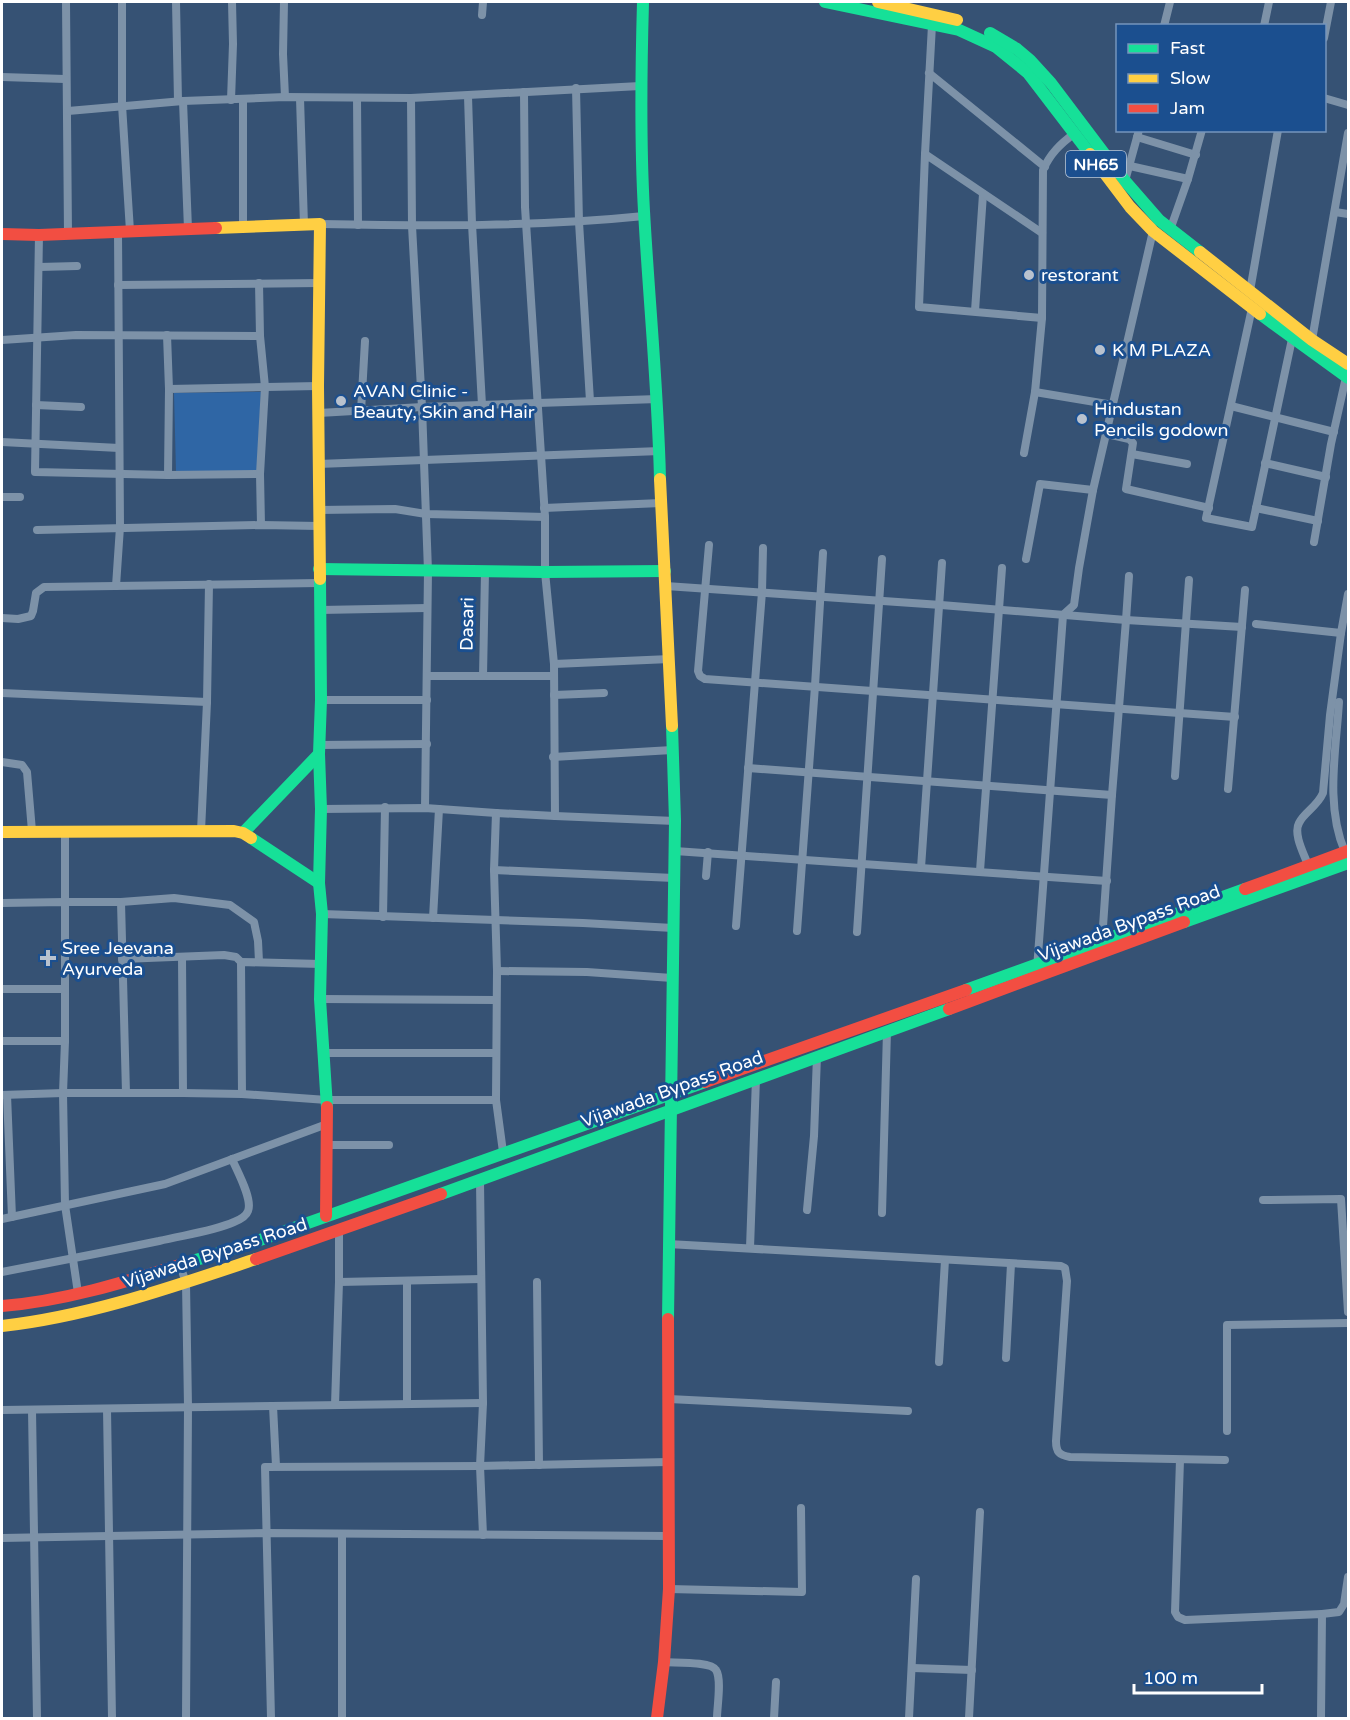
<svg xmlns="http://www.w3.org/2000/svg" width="1350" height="1720" font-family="'Varela Round',sans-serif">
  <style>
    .green { fill: #2f66a5 }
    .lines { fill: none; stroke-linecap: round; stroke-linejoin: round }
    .street { stroke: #7d92a8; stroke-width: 8 }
    .fast { stroke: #16e098; stroke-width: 12 }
    .slow { stroke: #ffcf43; stroke-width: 12 }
    .jam { stroke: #f24e42; stroke-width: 12 }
    .poi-dot { fill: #b9c2ce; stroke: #1b4f8f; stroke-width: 2 }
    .labels { text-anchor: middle; stroke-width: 6; stroke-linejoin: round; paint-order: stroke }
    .shield { fill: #1b4f8f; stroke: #bbcadd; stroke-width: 1.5 }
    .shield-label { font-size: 16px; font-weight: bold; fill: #fff }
    .poi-label { font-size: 18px; fill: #fff; stroke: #1b4f8f; text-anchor: start }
    .street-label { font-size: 18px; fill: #fff; stroke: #1b4f8f }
  </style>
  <rect width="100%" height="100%" fill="#365274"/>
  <polygon class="green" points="261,392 257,472 176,472 174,393"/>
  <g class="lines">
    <g class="street">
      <polyline points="66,2 68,234"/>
      <polyline points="122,2 122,105 130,231"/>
      <polyline points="176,2 178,101"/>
      <polyline points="284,2 283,54 285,97"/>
      <polyline points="482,15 483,2"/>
      <polyline points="1164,26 1170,2"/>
      <polyline points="1264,26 1269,2"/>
      <polyline points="1324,38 1331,2"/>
      <polyline points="929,73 1045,167"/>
      <polyline points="2,77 65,79"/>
      <polyline points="576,88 579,222 590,401"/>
      <polyline points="468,96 472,224 482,405"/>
      <polyline points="300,98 304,225"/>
      <polyline points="357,98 358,225"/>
      <polyline points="411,98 412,226 422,407 428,571 425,808"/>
      <polyline points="1324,98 1348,105"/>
      <polyline points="243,99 243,227"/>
      <polyline points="231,100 233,44 232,2"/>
      <polyline points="183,101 188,229"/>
      <polyline points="68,111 183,101 285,97 411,98 640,86"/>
      <polyline points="1137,137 1196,155"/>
      <polyline points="925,154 932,25"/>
      <polyline points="1130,166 1188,179"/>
      <polyline points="1125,181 1139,130"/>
      <polyline points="1335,212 1348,214"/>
      <path d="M320,224C428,226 537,227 644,216"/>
      <polyline points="1170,230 1188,179 1202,130"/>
      <polyline points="39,235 35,472 168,475 260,474"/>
      <polyline points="39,267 77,266"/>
      <polyline points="118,285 320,283"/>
      <polyline points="1250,291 1278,130"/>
      <polyline points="1252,308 1206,518 1252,527 1292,339"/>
      <polyline points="975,311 983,194"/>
      <polyline points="1042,318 919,307 925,154 1042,233"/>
      <polyline points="167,335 169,389"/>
      <polyline points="260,336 265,387 260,474 261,525"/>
      <polyline points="2,340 76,335 260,336 259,283"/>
      <polyline points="1312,340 1348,133"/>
      <polyline points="1035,392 1113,405"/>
      <polyline points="36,405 81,407"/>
      <polyline points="1231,406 1334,432"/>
      <polyline points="361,411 365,341"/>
      <polyline points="319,413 422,407 658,399"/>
      <polyline points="1107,434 1129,439 1133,443 1126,489 1209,508"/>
      <polyline points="2,442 119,448"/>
      <path d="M1024,453L1035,392L1042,318L1043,170C1050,154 1060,144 1075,133"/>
      <polyline points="1132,454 1187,464"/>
      <polyline points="1265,463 1326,477"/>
      <polyline points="318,464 660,451"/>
      <polyline points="168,475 169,389 318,386"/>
      <polyline points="2,497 20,497"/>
      <polyline points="544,508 661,503"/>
      <polyline points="1256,508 1318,521"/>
      <polyline points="318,510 395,509 426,514 545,517"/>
      <polyline points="37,530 261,525 319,526"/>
      <polyline points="1314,542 1331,444 1346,377"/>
      <polyline points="709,545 698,671 700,676 705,679 1235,717"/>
      <polyline points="1026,559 1040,484 1093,490"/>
      <polyline points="1129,576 1126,620 1242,627"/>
      <polyline points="116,586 120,527 118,232"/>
      <polyline points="666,586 941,605 1126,620 1112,795 1102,941"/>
      <polyline points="320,610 427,608"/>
      <polyline points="2,618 18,619 31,616 33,611 36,593 44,587 319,583"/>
      <polyline points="1256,624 1341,633 1348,594"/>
      <polyline points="554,664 670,659"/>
      <polyline points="427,676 554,676"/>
      <polyline points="483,676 485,572"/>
      <polyline points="2,693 207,702"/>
      <polyline points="554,695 604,693"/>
      <polyline points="321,700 427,700"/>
      <path d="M1339,702C1336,751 1325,806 1345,852"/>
      <polyline points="319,745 427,744"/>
      <polyline points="553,757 672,750"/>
      <polyline points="2,762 22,765 27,772 32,831"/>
      <polyline points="748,768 1112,795"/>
      <polyline points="1175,776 1189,580"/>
      <polyline points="1228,789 1245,590"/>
      <polyline points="321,809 425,808 496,813 494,870 497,971 496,1100 503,1152"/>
      <polyline points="496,813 555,816 554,664 545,572 545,517 525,207 524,92"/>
      <polyline points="555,816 675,821"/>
      <polyline points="65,831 65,902 121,902 174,898 230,905 254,922 258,941 259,962"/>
      <polyline points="201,831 207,702 209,584"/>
      <polyline points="675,851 1107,881"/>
      <path d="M1308,865C1304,854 1293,834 1299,823C1304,812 1317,807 1323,793L1330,715L1341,633"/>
      <polyline points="921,868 942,563"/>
      <polyline points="494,870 674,878"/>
      <polyline points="980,871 1002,568"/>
      <polyline points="706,876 708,852"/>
      <polyline points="121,902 126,1093"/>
      <polyline points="2,903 65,902 65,1041 63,1093 65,1205 78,1293"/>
      <polyline points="322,914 583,923 673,928"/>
      <polyline points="383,917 385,807"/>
      <polyline points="433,918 439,809"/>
      <polyline points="736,926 762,592 763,548"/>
      <polyline points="797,931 815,686 823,553"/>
      <polyline points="857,932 882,559"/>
      <polyline points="182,957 183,1093"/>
      <polyline points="122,959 224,955 236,957 241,962"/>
      <polyline points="1037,969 1063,615 1074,605 1079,568 1093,490 1153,231"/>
      <polyline points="497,971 587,972 672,978"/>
      <polyline points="2,989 65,989"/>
      <polyline points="320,999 496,1000"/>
      <polyline points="2,1041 65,1041"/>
      <polyline points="322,1053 495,1053"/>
      <polyline points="242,1094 241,962 321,964"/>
      <polyline points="2,1095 63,1093 183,1093 242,1094 327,1100 496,1100"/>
      <polyline points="7,1095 12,1217"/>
      <polyline points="328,1145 389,1145"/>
      <polyline points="480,1181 483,1403 480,1466 483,1535"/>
      <polyline points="1263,1200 1341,1199 1348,1312"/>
      <polyline points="807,1210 814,1136 817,1056"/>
      <polyline points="882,1213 887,1031"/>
      <polyline points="2,1219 165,1184 327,1124"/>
      <polyline points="339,1229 339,1282 481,1279"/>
      <path d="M668,1244L1061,1266L1065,1268L1067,1281L1056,1441C1056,1452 1059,1455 1070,1457L1225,1460"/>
      <polyline points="750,1248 756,1078"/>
      <polyline points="180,1265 186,1283 188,1407 186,1718"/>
      <path d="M2,1272C54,1262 106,1252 159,1241C183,1235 211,1232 234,1222C239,1220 246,1217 248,1211C253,1199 237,1171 232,1159"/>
      <polyline points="537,1282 539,1465"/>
      <polyline points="1006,1358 1011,1264"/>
      <polyline points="939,1362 945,1260"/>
      <polyline points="669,1399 908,1411"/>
      <polyline points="407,1404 407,1281"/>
      <polyline points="335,1405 339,1282"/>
      <polyline points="273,1406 276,1466"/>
      <polyline points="107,1409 112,1718"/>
      <polyline points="2,1410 483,1403"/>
      <polyline points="32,1410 37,1718"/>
      <polyline points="1227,1431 1227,1325 1348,1323"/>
      <polyline points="1180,1460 1175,1612 1178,1617 1185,1620 1322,1614 1321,1718"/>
      <polyline points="342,1534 342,1718"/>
      <polyline points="2,1538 267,1533 668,1536"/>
      <polyline points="669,1589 802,1592 801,1508"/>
      <polyline points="1322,1614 1339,1612 1344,1604 1348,1577"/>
      <path d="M664,1662C674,1663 711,1661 716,1670C722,1679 717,1707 717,1718"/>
      <polyline points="913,1668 972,1670"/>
      <polyline points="271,1718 265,1467 480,1466 668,1462"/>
      <polyline points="774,1718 776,1682"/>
      <polyline points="909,1718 916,1579"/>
      <polyline points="969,1718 980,1512"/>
    </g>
    <g class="fast">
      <path d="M643,2C641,72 640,141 644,211C649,301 658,390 660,479"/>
      <polyline points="825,2 959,30 996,47 1028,73 1090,154"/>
      <polyline points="990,33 1017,49 1030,60 1051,83 1125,181 1159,220 1200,252"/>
      <polyline points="1260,314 1348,378"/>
      <polyline points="319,569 545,572 665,571"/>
      <polyline points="320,579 321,700 319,754 321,809 319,883 322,914 320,999 327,1107"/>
      <polyline points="243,833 319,754"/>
      <polyline points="251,838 319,883"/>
      <polyline points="1184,922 1348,863"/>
      <polyline points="966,990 1245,889"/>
      <polyline points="441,1194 949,1009"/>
      <polyline points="189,1262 243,1246 705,1082"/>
      <polyline points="668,1319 675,821 672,726"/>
    </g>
    <g class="slow">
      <polyline points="878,2 957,20"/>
      <polyline points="1090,154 1130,207 1153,231 1260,314"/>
      <polyline points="216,228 320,224 318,386 320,579"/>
      <polyline points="1200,252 1312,340 1348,364"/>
      <polyline points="660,479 672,726"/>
      <polyline points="2,832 234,831 243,833 251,838"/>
      <path d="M2,1326C90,1316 172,1287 256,1259"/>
    </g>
    <g class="jam">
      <polyline points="2,234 39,235 216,228"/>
      <polyline points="1245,889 1348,851"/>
      <polyline points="949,1009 1184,922"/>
      <polyline points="705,1082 966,990"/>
      <polyline points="326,1216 327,1107"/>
      <polyline points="256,1259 441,1194"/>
      <path d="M2,1306C66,1301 128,1281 189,1262"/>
      <polyline points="657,1718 664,1662 669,1589 668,1319"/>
    </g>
  </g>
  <g class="poi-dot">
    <circle cx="1029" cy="275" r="6"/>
    <circle cx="1100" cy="350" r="6"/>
    <circle cx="341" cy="401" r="6"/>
    <circle cx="1082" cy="419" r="6"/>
    <path d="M45 949h6v6h6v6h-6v6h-6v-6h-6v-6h6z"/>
  </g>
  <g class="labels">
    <rect class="shield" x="1066" y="151" width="60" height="26" rx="4.5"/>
    <g class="shield-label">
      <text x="1096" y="170">NH65</text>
    </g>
    <g class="poi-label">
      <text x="1041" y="281">restorant</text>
      <text x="1112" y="356">K M PLAZA</text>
      <text x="353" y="397">AVAN Clinic -<tspan x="353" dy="21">Beauty, Skin and Hair</tspan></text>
      <text x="1094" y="415">Hindustan<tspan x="1094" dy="21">Pencils godown</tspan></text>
      <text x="62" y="954">Sree Jeevana<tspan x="62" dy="21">Ayurveda</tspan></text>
    </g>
    <g class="street-label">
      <text transform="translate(467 624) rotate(-89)" y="6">Dasari</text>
      <text transform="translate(1129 923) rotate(-20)" y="6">Vijawada Bypass Road</text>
      <text transform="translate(672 1089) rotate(-20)" y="6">Vijawada Bypass Road</text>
      <text transform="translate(215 1253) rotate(-18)" y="6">Vijawada Bypass Road</text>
    </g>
  </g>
  <rect width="1350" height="1720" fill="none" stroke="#ffffff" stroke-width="6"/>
  <rect x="1116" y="24" width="210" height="108" fill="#1b4f8f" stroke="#7695bc" stroke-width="1.5"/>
  <rect x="1128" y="44" width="30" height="9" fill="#16e098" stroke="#7695bc" stroke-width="1.5"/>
  <text x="1170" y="54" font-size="18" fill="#ffffff">Fast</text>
  <rect x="1128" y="74" width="30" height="9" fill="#ffcf43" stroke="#7695bc" stroke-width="1.5"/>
  <text x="1170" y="84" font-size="18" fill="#ffffff">Slow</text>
  <rect x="1128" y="104" width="30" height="9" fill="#f24e42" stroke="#7695bc" stroke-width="1.5"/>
  <text x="1170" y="114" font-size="18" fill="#ffffff">Jam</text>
  <path d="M1134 1684v9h128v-9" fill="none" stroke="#ffffff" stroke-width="3"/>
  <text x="1143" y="1684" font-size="18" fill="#ffffff" stroke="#1b4f8f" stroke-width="4.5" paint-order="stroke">100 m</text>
</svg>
